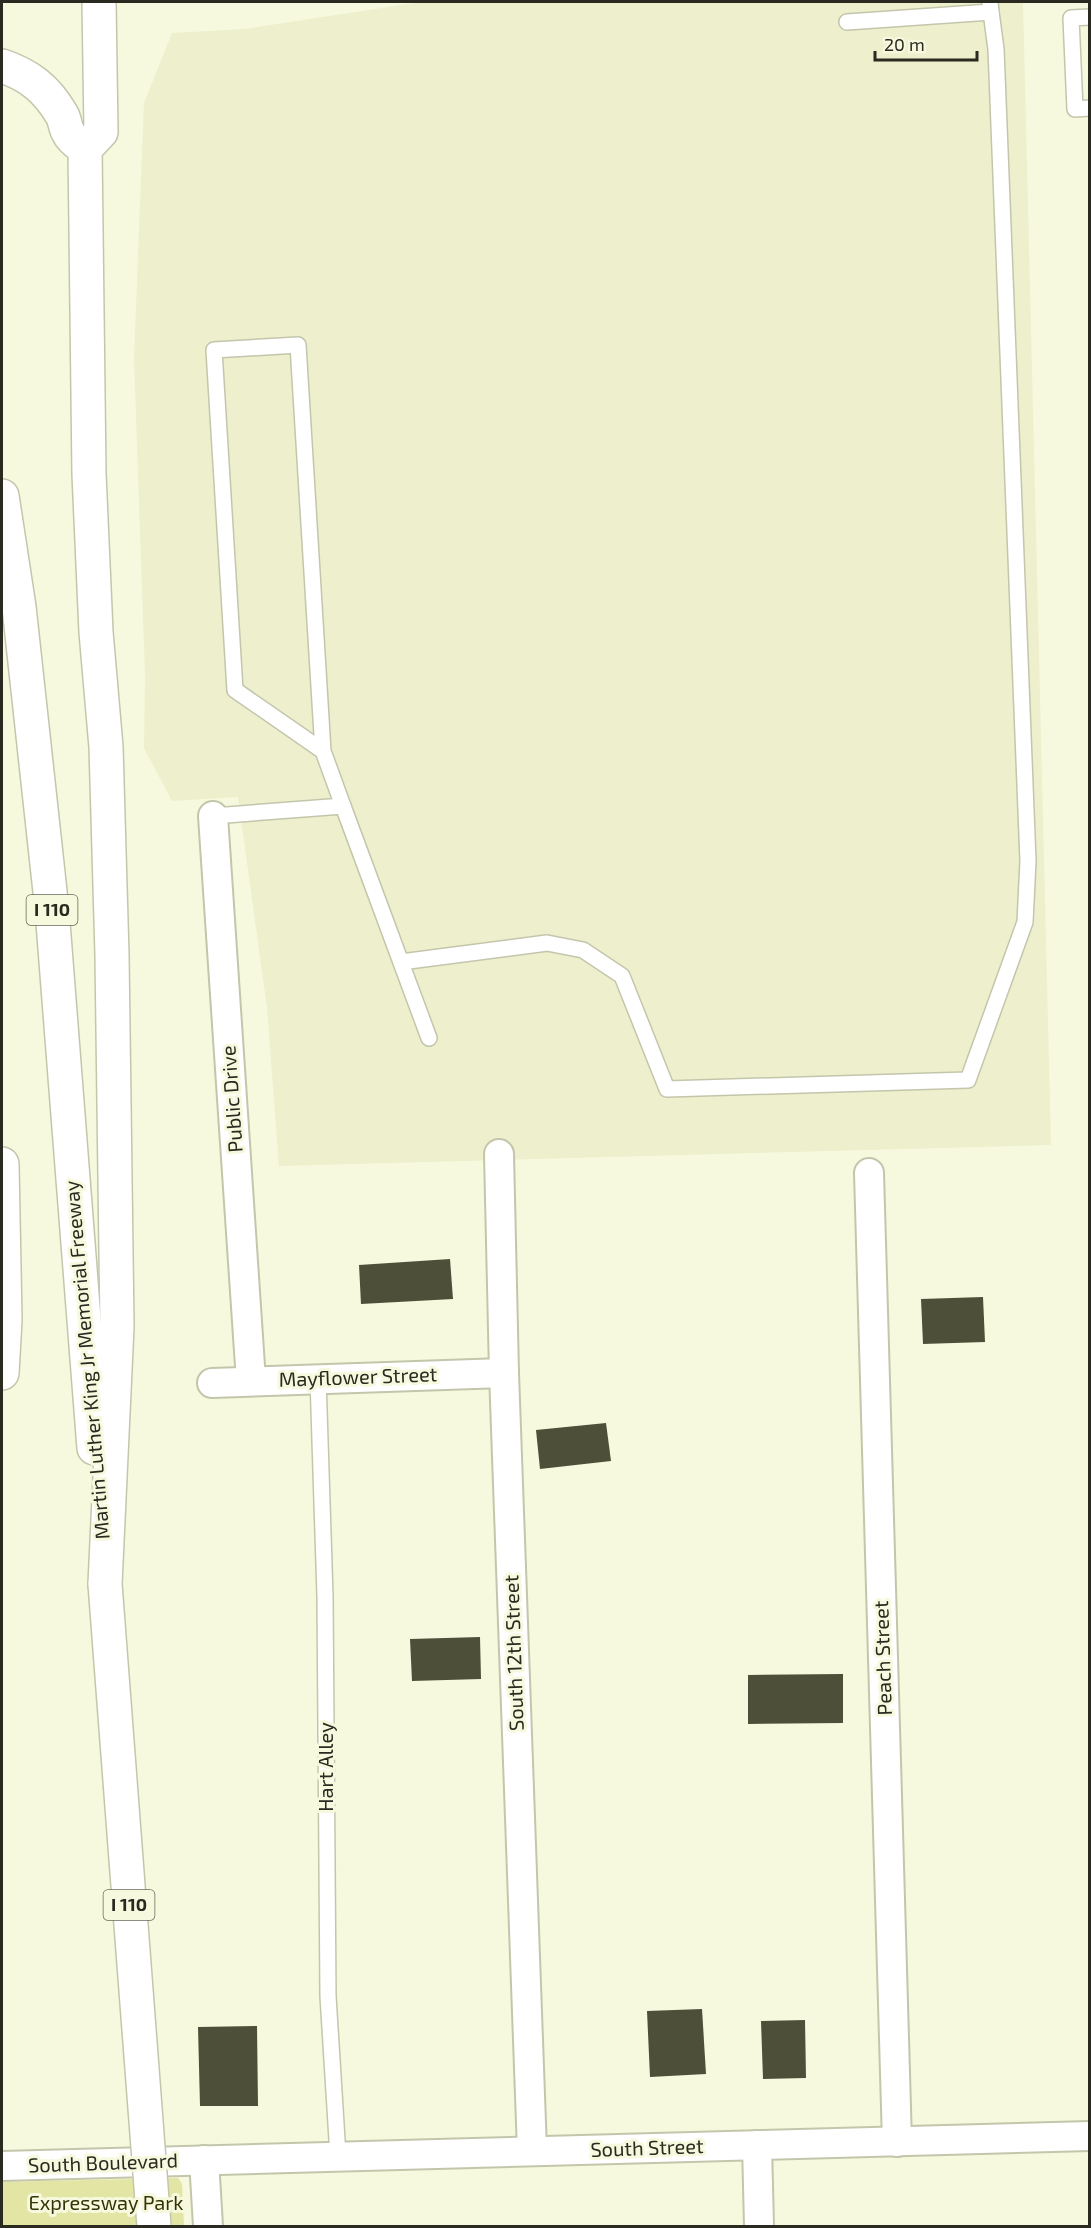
<svg xmlns="http://www.w3.org/2000/svg" width="1091" height="2228" font-family="'Exo 2',sans-serif">
  <style>
    .built { fill: #edefcd }
    .green { fill: #e2e5a3 }
    .building { fill: #4e4f39 }
    .lines { fill: none; stroke-linecap: round; stroke-linejoin: round }
    .service-casing { stroke: #c4c6ac; stroke-width: 18 }
    .minor-casing { stroke: #c4c6ac; stroke-width: 32 }
    .motorway-casing { stroke: #c4c6ac; stroke-width: 36 }
    .service { stroke: #fff; stroke-width: 15 }
    .minor { stroke: #fff; stroke-width: 28 }
    .motorway { stroke: #fff; stroke-width: 33 }
    .motorway-bridge-casing { stroke: #c4c6ac; stroke-width: 36; stroke-linecap: butt }
    .motorway-bridge { stroke: #fff; stroke-width: 33 }
    .labels { text-anchor: middle; stroke-width: 6; stroke-linejoin: round; paint-order: stroke }
    .shield { fill: #f7f9de; stroke: #686859; stroke-width: 1.5 }
    .shield-label { font-size: 18px; font-weight: bold; fill: #2a2a20 }
    .street-label { font-size: 20px; fill: #2a2a20; stroke: #f7f9de }
    .park-label { font-size: 20px; fill: #333406; stroke: #f7f9de }
  </style>
  <rect width="100%" height="100%" fill="#f7f9de"/>
  <polygon class="built" points="439,2 1023,2 1051,1145 279,1166 267,1008 238,797 172,801 144,748 145,675 134,358 144,103 172,33 245,29 414,3"/>
  <polygon class="green" points="178,2178 182,2184 184,2226 2,2226 2,2182"/>
  <g class="building">
    <polygon points="450,1259 453,1299 361,1304 359,1265"/>
    <polygon points="983,1297 985,1342 923,1344 921,1299"/>
    <polygon points="606,1423 611,1461 540,1469 536,1430"/>
    <polygon points="480,1637 481,1679 412,1681 410,1639"/>
    <polygon points="843,1674 843,1723 748,1724 748,1675"/>
    <polygon points="702,2009 706,2074 650,2077 647,2011"/>
    <polygon points="805,2020 806,2078 763,2079 761,2021"/>
    <polygon points="257,2026 258,2106 200,2106 198,2027"/>
  </g>
  <g class="lines">
    <g class="service-casing">
      <g id="service">
        <polyline points="1090,17 1071,18 1075,109 1090,108"/>
        <polyline points="847,22 991,12 990,2"/>
        <polyline points="323,751 235,690 214,350 298,345 323,751 343,806"/>
        <polyline points="213,816 343,806 429,1038"/>
        <polyline points="401,962 547,943 583,950 622,976 667,1089 968,1080 1025,922 1028,861 996,49 991,12"/>
        <polyline points="318,1378 325,1596 328,1996 338,2156"/>
      </g>
    </g>
    <g class="minor-casing">
      <g id="minor">
        <polyline points="213,816 251,1381"/>
        <polyline points="499,1154 504,1373 532,2151"/>
        <polyline points="869,1173 897,2142"/>
        <polyline points="212,1383 504,1373"/>
        <polyline points="757,2145 759,2226"/>
        <polyline points="204,2160 208,2226"/>
        <polyline points="2,2166 1090,2136"/>
      </g>
    </g>
    <g class="motorway-casing">
      <g id="motorway">
        <polyline points="99,2 101,132 85,149 89,474 96,632 106,747 112,955 117,1327 105,1584"/>
        <path d="M2,66C29,75 47,89 62,115C65,120 65,127 68,132C71,139 79,144 85,149"/>
        <polyline points="2,496 19,607 52,910 94,1448"/>
        <polyline points="2,1164 5,1320 2,1373"/>
      </g>
    </g>
    <use href="#service" class="service"/>
    <use href="#minor" class="minor"/>
    <use href="#motorway" class="motorway"/>
    <g class="motorway-bridge-casing">
      <polyline id="motorway-bridge" points="105,1584 154,2226"/>
    </g>
    <use href="#motorway-bridge" class="motorway-bridge"/>
  </g>
  <g class="labels">
    <g class="shield">
      <rect x="26.5" y="895" width="51" height="30" rx="4.5"/>
      <rect x="103.5" y="1890" width="51" height="30" rx="4.5"/>
    </g>
    <g class="shield-label">
      <text x="52" y="916">I 110</text>
      <text x="129" y="1911">I 110</text>
    </g>
    <g class="street-label">
      <text transform="translate(232 1099) rotate(-94)" y="7">Public Drive</text>
      <text transform="translate(87 1360) rotate(-95)" y="7">Martin Luther King Jr Memorial Freeway</text>
      <text transform="translate(358 1377) rotate(-2)" y="7">Mayflower Street</text>
      <text transform="translate(514 1653) rotate(-92)" y="7">South 12th Street</text>
      <text transform="translate(883 1658) rotate(-92)" y="7">Peach Street</text>
      <text transform="translate(326 1767) rotate(-90)" y="7">Hart Alley</text>
      <text transform="translate(647 2148) rotate(-2)" y="7">South Street</text>
      <text transform="translate(103 2163) rotate(-2)" y="7">South Boulevard</text>
    </g>
    <g class="park-label">
      <text x="106" y="2210">Expressway Park</text>
    </g>
  </g>
  <rect width="1091" height="2228" fill="none" stroke="#2a2a20" stroke-width="6"/>
  <path d="M875 51v9h102v-9" fill="none" stroke="#2a2a20" stroke-width="3"/>
  <text x="884" y="51" font-size="18" fill="#2a2a20" stroke="#f7f9de" stroke-width="4.5" paint-order="stroke">20 m</text>
</svg>
